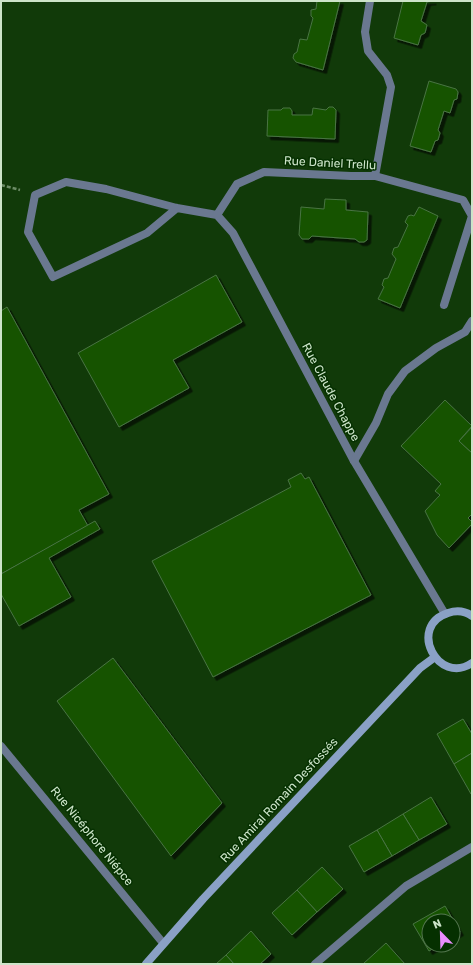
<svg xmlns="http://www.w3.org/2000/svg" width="473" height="965" font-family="Rubik,sans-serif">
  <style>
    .building { fill: #135203; stroke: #4a7442; filter: url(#shadow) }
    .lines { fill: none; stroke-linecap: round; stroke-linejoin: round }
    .path { stroke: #6c8c66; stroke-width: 2.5; stroke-dasharray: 4 2; stroke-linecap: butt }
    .minor { stroke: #6a7890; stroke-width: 8 }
    .secondary { stroke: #8aa1c6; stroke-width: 8 }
    .labels { text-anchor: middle; stroke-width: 3; stroke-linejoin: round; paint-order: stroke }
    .street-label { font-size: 12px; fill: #cde4c9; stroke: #053000 }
  </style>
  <defs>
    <filter id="shadow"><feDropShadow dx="3.5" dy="3.5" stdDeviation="0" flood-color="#0009"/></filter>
  </defs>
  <rect width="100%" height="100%" fill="#113a09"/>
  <g class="building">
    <polygon points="317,1 340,1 323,70 296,62 293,58 294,54 297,52 300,39 307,40 313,18 311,16 311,10 316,9"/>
    <polygon points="403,1 433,1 427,2 421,21 427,25 425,33 421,35 418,45 394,38"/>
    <polygon points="429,81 456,89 458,92 457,99 454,100 450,113 444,111 438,130 440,133 438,140 435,141 431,152 410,146"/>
    <polygon points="329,107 333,107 336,110 335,139 267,136 268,110 281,110 283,108 290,108 292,111 292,115 312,115 313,108 326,110"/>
    <polygon points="325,199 346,200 346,210 368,212 367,240 364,242 359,242 355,239 312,236 309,239 302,239 299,235 301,207 324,209"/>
    <polygon points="419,207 438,216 400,308 378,299 384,287 382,285 384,279 388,278 396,259 392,254 394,248 398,247 408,225 405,222 408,216 411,215 414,216"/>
    <polygon points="216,275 242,322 173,360 189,388 119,427 78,353"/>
    <polygon points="7,307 109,494 79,510 88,526 1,574 1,311"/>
    <polygon points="445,400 472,426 459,441 472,453 472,514 468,518 472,522 472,524 449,548 437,535 425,511 440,495 435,491 441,484 401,446"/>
    <polygon points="472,427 472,453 459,441"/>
    <polygon points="301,473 305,479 309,477 371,595 213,677 152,561 291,487 288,480"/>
    <polygon points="95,521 100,529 49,558 71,597 19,626 1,594 1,574"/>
    <polygon points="113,658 222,803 171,856 57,701"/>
    <polygon points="463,719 472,734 472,753 454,764 437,734"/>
    <polygon points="472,753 472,793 471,794 454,764"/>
    <polygon points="431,797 447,824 419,840 403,814"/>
    <polygon points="403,814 419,840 392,856 377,830"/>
    <polygon points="377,830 392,856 364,872 349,846"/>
    <polygon points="322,867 343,889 317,912 297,890"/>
    <polygon points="297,890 317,912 292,935 272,913"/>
    <polygon points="445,906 460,932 453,936 453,921 429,921 429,945 439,945 429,951 413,924"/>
    <polygon points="251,931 271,954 260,964 234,964 226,955"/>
    <polygon points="386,943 405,964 363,964"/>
    <polygon points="226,955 234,964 216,964"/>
  </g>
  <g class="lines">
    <polyline class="path" points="1,185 20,190"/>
    <g class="minor">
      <polyline points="370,1 365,32 368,51 387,75 391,87 375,176"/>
      <polyline points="177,208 147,233 53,277 28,232 35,195 66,182 106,189 177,208 217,215 233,233 354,461 445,614"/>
      <polyline points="217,215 237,184 264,172 351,176 375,176 463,200 472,216 444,305"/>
      <polyline points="354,461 376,423 388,394 405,371 436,348 465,332 472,321"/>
      <polyline points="1,746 163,943"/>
      <polyline points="315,964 406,886 472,847"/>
    </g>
    <g class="secondary">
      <path d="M472,616C465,611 457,610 448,613C407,626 438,686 472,663"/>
      <polyline points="146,964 203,899 420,668 435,657"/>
    </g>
  </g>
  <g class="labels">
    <g class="street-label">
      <text transform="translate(330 163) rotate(3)" y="4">Rue Daniel Trellu</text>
      <text transform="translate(331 392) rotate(62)" y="4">Rue Claude Chappe</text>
      <text transform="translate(279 800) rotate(-47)" y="4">Rue Amiral Romain Desfossés</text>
      <text transform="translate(92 836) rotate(51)" y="4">Rue Nicéphore Niépce</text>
    </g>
  </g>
  <rect width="473" height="965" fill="none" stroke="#cde4c9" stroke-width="4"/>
  <g transform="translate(441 933) rotate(337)"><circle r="19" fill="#053000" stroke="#557850"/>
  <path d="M0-3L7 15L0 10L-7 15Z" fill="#ea8dfd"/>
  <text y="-6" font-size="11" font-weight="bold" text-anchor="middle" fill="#cde4c9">N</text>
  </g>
</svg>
